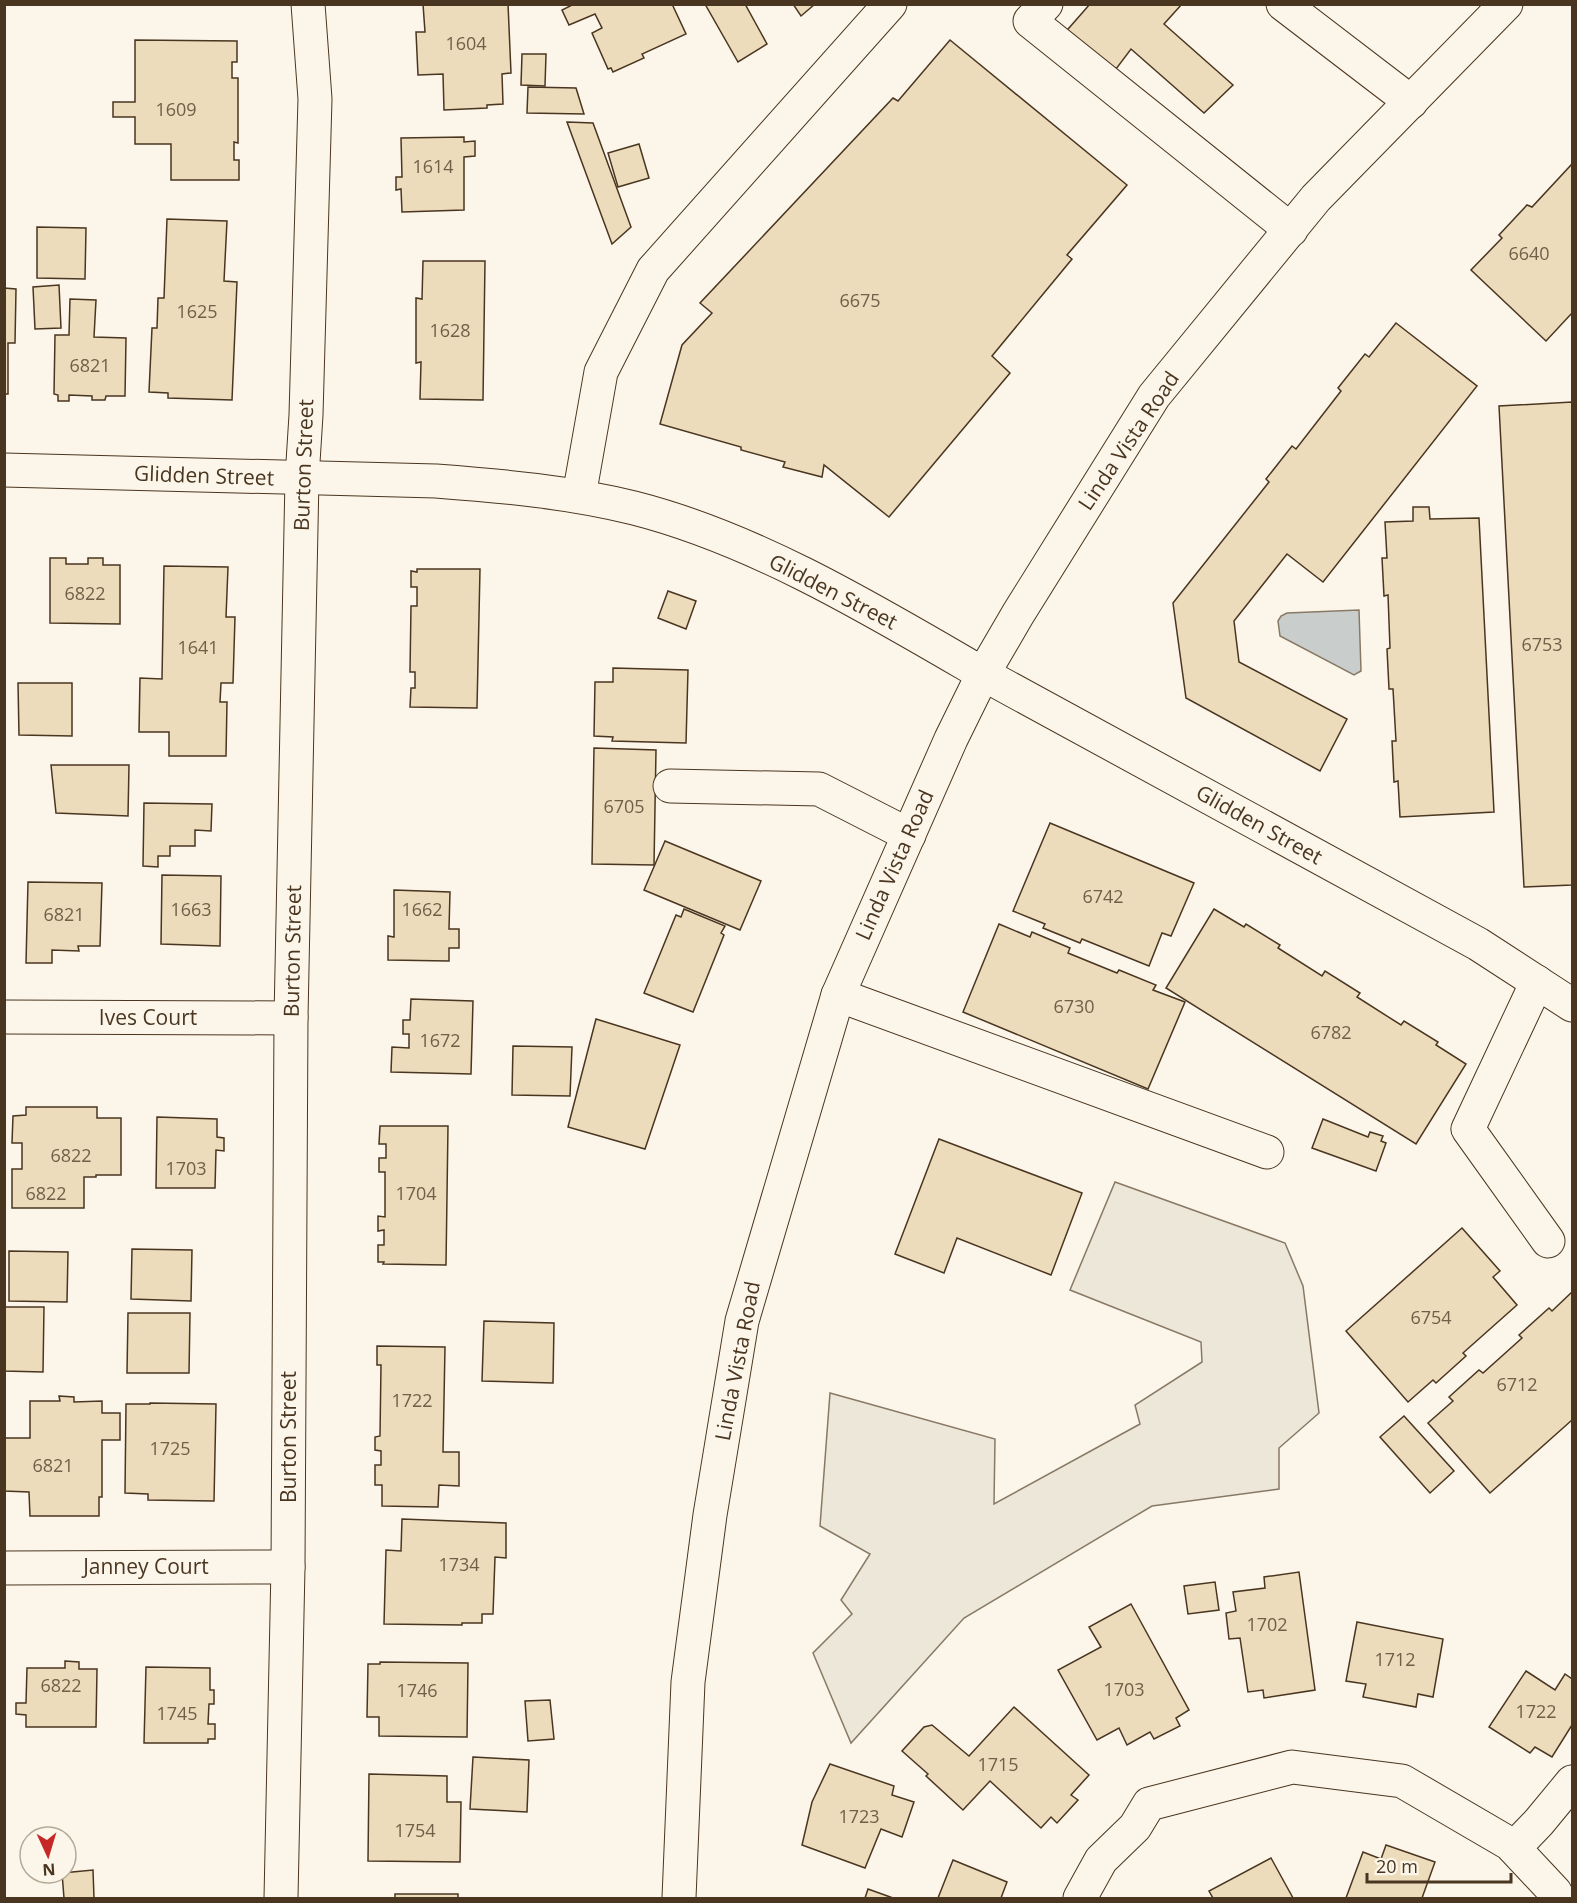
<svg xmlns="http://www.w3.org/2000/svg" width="1577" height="1903" font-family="'Open Sans',sans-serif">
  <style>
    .parking { fill: #ede7d9; stroke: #887966; stroke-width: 1.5 }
    .water { fill: #c9cecd; stroke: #887966; stroke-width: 1.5 }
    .building { fill: #ecdcbc; stroke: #4a3520; stroke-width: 1.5 }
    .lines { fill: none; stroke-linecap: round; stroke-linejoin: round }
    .minor-casing { stroke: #4a3520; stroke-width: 35 }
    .major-casing { stroke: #4a3520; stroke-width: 35 }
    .minor { stroke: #fbf6e9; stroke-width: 33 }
    .major { stroke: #fbf6e9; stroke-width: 33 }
    .labels { text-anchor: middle; stroke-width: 4.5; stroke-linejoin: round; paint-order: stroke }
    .number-label { font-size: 18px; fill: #725f47 }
    .street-label { font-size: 21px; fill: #4a3520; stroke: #fbf6e9 }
  </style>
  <rect width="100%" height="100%" fill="#fbf6e9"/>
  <polygon class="parking" points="1115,1182 1285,1243 1303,1286 1319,1413 1279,1448 1279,1489 1152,1506 964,1618 851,1743 813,1653 852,1614 841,1600 870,1554 820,1526 830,1393 995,1439 994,1504 1140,1424 1135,1405 1202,1362 1201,1342 1070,1290"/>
  <polygon class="water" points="1359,610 1361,671 1354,675 1280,636 1278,621 1281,616 1287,613"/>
  <g class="building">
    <polygon points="423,4 508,4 511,73 502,74 503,104 487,105 487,108 444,110 443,74 418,75 416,32 425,32"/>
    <polygon points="574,4 672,4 686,34 642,54 644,58 613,72 611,68 608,69 592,33 602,28 595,14 569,25 562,10"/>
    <polygon points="705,4 745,4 767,44 738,62"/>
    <polygon points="793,4 815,4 801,16"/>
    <polygon points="1090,4 1182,4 1164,24 1233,85 1204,113 1131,49 1110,77 1062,36"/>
    <polygon points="135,40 237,41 237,62 232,62 232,78 238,78 238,143 234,142 234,160 239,160 239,180 171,180 171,144 135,144 135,117 113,117 113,102 135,102"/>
    <polygon points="950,40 1127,185 1067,255 1072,259 992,356 1010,373 889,517 824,465 822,477 783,467 785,462 741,450 741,447 660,424 682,345 712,313 700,303 893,98 898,101"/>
    <polygon points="522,54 546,54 545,86 521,85"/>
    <polygon points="528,87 576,88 584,114 527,113"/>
    <polygon points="567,122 593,123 631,227 612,244"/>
    <polygon points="464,137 464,142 475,141 475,156 464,157 464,210 402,212 401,189 396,190 396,177 402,177 401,138"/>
    <polygon points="639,144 649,178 618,187 608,153"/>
    <polygon points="1572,164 1572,313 1546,341 1471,270 1502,238 1499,235 1527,205 1532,207"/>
    <polygon points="167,219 227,221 224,281 237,282 232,400 168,398 168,393 149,392 152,328 157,328 158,298 164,298"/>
    <polygon points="37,227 86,228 85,279 37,278"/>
    <polygon points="423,261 485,261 483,400 420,399 421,362 416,363 416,298 422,299"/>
    <polygon points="59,285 61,328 35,329 33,287"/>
    <polygon points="4,288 16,289 15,343 8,343 8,394 4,394"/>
    <polygon points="70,299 96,300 94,337 126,338 125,396 106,396 105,400 92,400 92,396 69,395 69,401 58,401 58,395 54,394 55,335 69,335"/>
    <polygon points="1396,323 1477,386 1323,582 1287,554 1234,621 1239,662 1347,719 1320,771 1186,698 1173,603 1269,482 1266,479 1292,446 1296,449 1341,391 1338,388 1365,354 1369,357"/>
    <polygon points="1572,402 1572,885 1524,887 1499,406"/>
    <polygon points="1413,507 1429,507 1430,519 1479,518 1494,812 1400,817 1398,781 1394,782 1392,741 1396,741 1393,689 1389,689 1387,649 1390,648 1388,595 1384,596 1382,558 1387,558 1385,522 1413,521"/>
    <polygon points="50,558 66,558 66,564 88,564 88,558 103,558 103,565 120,565 120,624 50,623"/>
    <polygon points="164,566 228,567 226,617 235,617 233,683 221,683 220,702 227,702 226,756 169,756 169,732 139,732 140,678 162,679"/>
    <polygon points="417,569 480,569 477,708 410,707 411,688 415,688 415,672 410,672 411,606 417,606 417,587 411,587 411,571 417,572"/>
    <polygon points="668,591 696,601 686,629 658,618"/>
    <polygon points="613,668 688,670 686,743 612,741 613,737 594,736 595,682 613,682"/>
    <polygon points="18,683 72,683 72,736 19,735"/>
    <polygon points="594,748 656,750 654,865 592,864"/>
    <polygon points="51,765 129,765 128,816 56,813"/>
    <polygon points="144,803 212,804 211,831 195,830 195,846 170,846 170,856 158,856 158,867 143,866"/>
    <polygon points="1050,823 1194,883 1171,936 1162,933 1149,966 1082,939 1080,943 1043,928 1045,924 1013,911"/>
    <polygon points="665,841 761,881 740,930 644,890"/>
    <polygon points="162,875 221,876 220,946 161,944"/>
    <polygon points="28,882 102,883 100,946 78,946 79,951 52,950 52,963 26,963"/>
    <polygon points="394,890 450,892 449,929 459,929 459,948 449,948 449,961 388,960 388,936 394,937"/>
    <polygon points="684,909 725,926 721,933 724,935 693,1012 644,993 676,915 681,917"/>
    <polygon points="1214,909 1244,927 1246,924 1280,945 1278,948 1322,976 1325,971 1360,993 1357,997 1401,1025 1404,1021 1438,1042 1436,1045 1466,1064 1416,1144 1166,988"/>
    <polygon points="999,924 1030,937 1032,932 1070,948 1068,953 1117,973 1119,970 1156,985 1153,990 1185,1002 1148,1089 963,1012"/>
    <polygon points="411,999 473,1001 471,1074 391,1072 392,1047 409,1048 409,1034 403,1034 403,1020 410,1020"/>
    <polygon points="596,1019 680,1045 645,1149 568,1127"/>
    <polygon points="513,1046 572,1047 570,1096 512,1095"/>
    <polygon points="26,1107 97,1107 97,1118 121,1118 121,1175 96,1175 96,1177 84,1177 84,1208 12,1208 12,1169 22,1169 22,1143 12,1143 13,1116 26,1115"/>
    <polygon points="157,1117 217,1119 217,1137 224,1138 224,1151 216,1150 215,1188 156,1188"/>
    <polygon points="1323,1119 1368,1137 1370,1132 1383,1136 1381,1141 1386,1143 1376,1171 1312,1148"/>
    <polygon points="380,1126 448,1126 446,1265 383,1264 384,1262 378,1262 378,1245 384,1245 384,1230 378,1231 378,1216 385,1217 385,1172 379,1172 379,1158 386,1158 386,1144 379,1144"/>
    <polygon points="939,1139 1082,1193 1051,1275 957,1238 944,1273 895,1254"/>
    <polygon points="1462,1228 1500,1271 1493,1277 1517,1305 1463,1353 1466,1356 1436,1383 1433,1380 1408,1402 1346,1331"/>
    <polygon points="132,1249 192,1250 191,1301 131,1299"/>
    <polygon points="9,1251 68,1252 67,1302 9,1301"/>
    <polygon points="1572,1292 1572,1420 1490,1493 1428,1423 1453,1401 1449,1397 1479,1370 1483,1373 1522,1338 1519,1335 1549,1308 1552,1311"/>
    <polygon points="4,1307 44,1307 43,1372 4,1371"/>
    <polygon points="128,1313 190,1313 189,1373 127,1373"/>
    <polygon points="484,1321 554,1323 553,1383 482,1381"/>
    <polygon points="377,1346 445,1347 443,1452 459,1452 459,1486 439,1485 438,1507 382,1506 382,1485 375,1485 375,1465 381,1465 381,1451 375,1450 375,1437 380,1436 381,1365 377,1365"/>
    <polygon points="59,1396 74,1397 74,1402 102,1401 102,1413 120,1413 120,1440 102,1440 102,1497 99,1497 99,1516 30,1516 29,1492 4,1491 4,1438 30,1438 30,1401 60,1401"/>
    <polygon points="150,1403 216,1404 214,1501 148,1500 148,1494 125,1493 126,1404 150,1404"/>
    <polygon points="1404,1416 1454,1471 1430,1493 1380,1437"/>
    <polygon points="402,1519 506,1523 506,1558 495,1557 493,1614 482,1614 482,1623 462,1623 462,1625 384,1624 386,1550 401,1551"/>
    <polygon points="1299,1572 1315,1690 1264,1698 1263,1690 1248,1692 1240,1638 1229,1639 1226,1613 1236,1611 1233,1592 1265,1588 1264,1577"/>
    <polygon points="1215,1582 1219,1610 1188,1614 1184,1586"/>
    <polygon points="1131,1604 1189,1710 1176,1718 1180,1726 1154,1739 1150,1732 1127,1745 1119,1728 1097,1740 1058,1670 1101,1647 1089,1627"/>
    <polygon points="1357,1622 1443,1639 1433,1697 1418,1694 1416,1707 1363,1697 1366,1684 1346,1681"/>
    <polygon points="65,1661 79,1662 79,1669 97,1669 96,1727 26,1727 26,1715 16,1714 16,1703 26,1703 27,1668 65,1668"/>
    <polygon points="380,1662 468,1663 467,1737 379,1736 379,1717 367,1717 368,1664 380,1664"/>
    <polygon points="146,1667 210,1668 210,1690 214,1690 214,1704 209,1704 208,1724 215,1724 215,1739 208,1739 208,1743 144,1743"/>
    <polygon points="1526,1671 1555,1690 1565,1674 1572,1679 1572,1725 1552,1757 1535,1747 1530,1753 1489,1727"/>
    <polygon points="550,1700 554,1739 528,1741 525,1701"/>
    <polygon points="1014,1707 1089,1775 1071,1795 1078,1800 1057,1823 1051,1817 1041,1828 990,1781 963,1810 926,1776 928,1774 902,1751 924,1727 932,1725 969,1756"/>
    <polygon points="473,1757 529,1760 527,1812 470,1809"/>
    <polygon points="830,1764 894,1786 892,1795 914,1802 902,1837 881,1829 865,1868 802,1845 812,1802"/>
    <polygon points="369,1774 447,1776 447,1802 461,1802 460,1862 368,1861"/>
    <polygon points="1386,1845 1435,1862 1422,1898 1346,1898 1363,1852 1381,1859"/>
    <polygon points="1271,1858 1293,1898 1213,1898 1209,1891"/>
    <polygon points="953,1860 1007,1882 1001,1898 938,1898"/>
    <polygon points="93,1870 94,1898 64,1898 62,1873"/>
    <polygon points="868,1889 893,1898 865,1898"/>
    <rect x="395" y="1894" width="63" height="4"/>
  </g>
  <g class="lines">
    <g class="minor-casing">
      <g id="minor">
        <polyline points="1046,4 1030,21 1291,230"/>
        <polyline points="1283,4 1411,102"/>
        <path d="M4,470L436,481C503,486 569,492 634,508C756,539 875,611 983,674L1478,944L1572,1005"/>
        <polyline points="579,496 601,372 653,270 890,4"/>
        <polyline points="670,786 819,789 909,835"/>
        <polyline points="1537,982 1468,1129 1548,1241"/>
        <polyline points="838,995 1267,1152"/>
        <polyline points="4,1017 291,1018"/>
        <polyline points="4,1568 288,1567"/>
        <polyline points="1514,1848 1539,1822 1572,1782"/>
        <polyline points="281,1898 288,1567 291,1018 302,478 306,415 315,99 308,4"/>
        <polyline points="1080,1898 1101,1860 1135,1827 1149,1804 1292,1767 1402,1781 1510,1844 1555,1892 1558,1898"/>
      </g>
    </g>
    <g class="major-casing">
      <polyline id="major" points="679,1898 688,1682 710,1515 742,1321 838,995 951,739 983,674 1018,614 1154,396 1316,198 1506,4"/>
    </g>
    <use href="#minor" class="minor"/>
    <use href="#major" class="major"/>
  </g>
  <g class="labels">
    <g class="number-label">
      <text x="466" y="50">1604</text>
      <text x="176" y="116">1609</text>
      <text x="433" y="173">1614</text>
      <text x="1529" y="260">6640</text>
      <text x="860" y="307">6675</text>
      <text x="197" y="318">1625</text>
      <text x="450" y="337">1628</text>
      <text x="90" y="372">6821</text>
      <text x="85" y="600">6822</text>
      <text x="1542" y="651">6753</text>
      <text x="198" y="654">1641</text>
      <text x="624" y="813">6705</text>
      <text x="1103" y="903">6742</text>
      <text x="191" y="916">1663</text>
      <text x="422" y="916">1662</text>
      <text x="64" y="921">6821</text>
      <text x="1074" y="1013">6730</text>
      <text x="1331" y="1039">6782</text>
      <text x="440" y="1047">1672</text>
      <text x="71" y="1162">6822</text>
      <text x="186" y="1175">1703</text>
      <text x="46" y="1200">6822</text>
      <text x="416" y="1200">1704</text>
      <text x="1431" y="1324">6754</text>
      <text x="1517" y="1391">6712</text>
      <text x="412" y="1407">1722</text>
      <text x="170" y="1455">1725</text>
      <text x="53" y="1472">6821</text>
      <text x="459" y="1571">1734</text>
      <text x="1267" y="1631">1702</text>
      <text x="1395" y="1666">1712</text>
      <text x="61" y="1692">6822</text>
      <text x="1124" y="1696">1703</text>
      <text x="417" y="1697">1746</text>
      <text x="1536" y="1718">1722</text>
      <text x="177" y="1720">1745</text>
      <text x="998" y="1771">1715</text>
      <text x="859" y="1823">1723</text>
      <text x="415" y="1837">1754</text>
    </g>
    <g class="street-label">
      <text transform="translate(1129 441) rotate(-56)" y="7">Linda Vista Road</text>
      <text transform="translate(304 465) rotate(-88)" y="7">Burton Street</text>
      <text transform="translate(204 476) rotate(2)" y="7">Glidden Street</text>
      <text transform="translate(833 592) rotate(27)" y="7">Glidden Street</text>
      <text transform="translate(1259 825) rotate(29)" y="7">Glidden Street</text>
      <text transform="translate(895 865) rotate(-66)" y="7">Linda Vista Road</text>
      <text transform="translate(293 951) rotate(-89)" y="7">Burton Street</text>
      <text x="148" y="1025">Ives Court</text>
      <text transform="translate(738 1361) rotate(-79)" y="7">Linda Vista Road</text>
      <text transform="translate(289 1437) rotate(-90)" y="7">Burton Street</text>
      <text x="146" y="1574">Janney Court</text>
    </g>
  </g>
  <rect width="1577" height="1903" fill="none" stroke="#4a3520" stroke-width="12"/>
  <g transform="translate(48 1855) rotate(176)"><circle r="28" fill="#fbf6e9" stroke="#b4a999" stroke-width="1.5"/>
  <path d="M0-4.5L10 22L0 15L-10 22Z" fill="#c62828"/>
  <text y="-9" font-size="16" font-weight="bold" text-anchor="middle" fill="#4a3520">N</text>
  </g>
  <path d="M1367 1873v9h144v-9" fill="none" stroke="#4a3520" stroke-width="3"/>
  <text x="1376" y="1873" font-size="18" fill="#4a3520" stroke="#fbf6e9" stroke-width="4.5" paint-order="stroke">20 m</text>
</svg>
